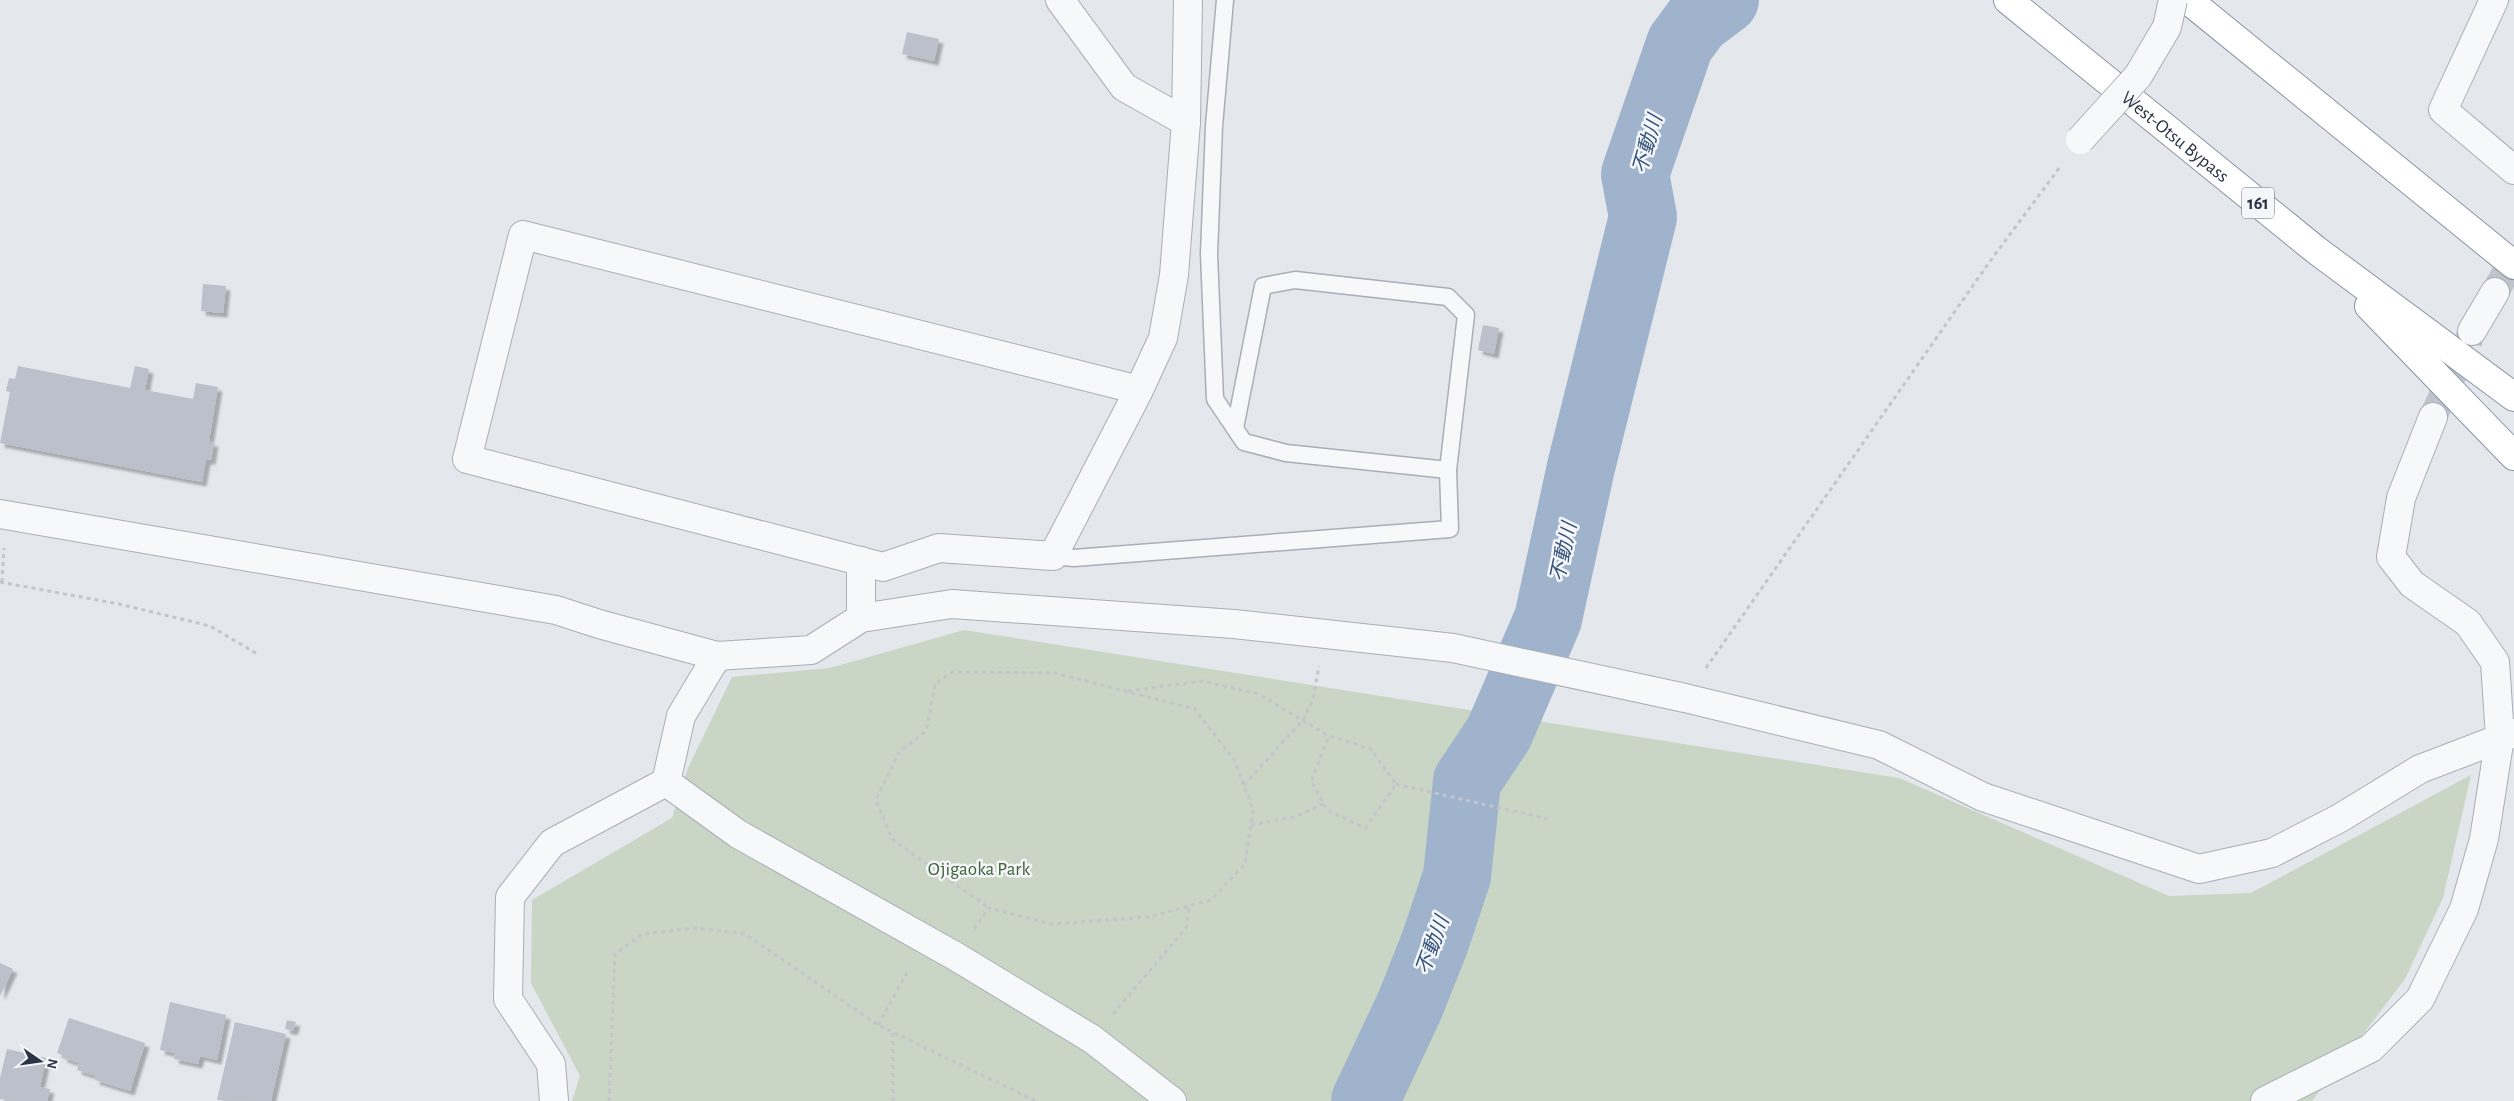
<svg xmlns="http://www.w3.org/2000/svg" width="2514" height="1101" font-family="'Alegreya Sans','Noto Sans JP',sans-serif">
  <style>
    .green { fill: #c9d6c5 }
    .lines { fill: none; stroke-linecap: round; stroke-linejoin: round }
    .river { stroke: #9fb4cc; stroke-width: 68 }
    .building { fill: #bbc0ca; filter: url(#shadow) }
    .street-tunnel { stroke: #bfc3cb; stroke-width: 28; stroke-dasharray: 28 14; stroke-linecap: butt }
    .lane-casing { stroke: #a9aeb7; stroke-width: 19 }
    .street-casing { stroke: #a9aeb7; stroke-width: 30 }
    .highway-casing { stroke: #8b94a3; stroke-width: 30 }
    .path { stroke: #c2c5cb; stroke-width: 3; stroke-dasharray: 4 4; stroke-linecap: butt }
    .lane { stroke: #f7f8fa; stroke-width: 16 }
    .street { stroke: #f7f8fa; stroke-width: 28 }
    .highway { stroke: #fff; stroke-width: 28 }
    .street-bridge-casing { stroke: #a9aeb7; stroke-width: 30; stroke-linecap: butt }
    .street-bridge { stroke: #f7f8fa; stroke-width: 28 }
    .labels { text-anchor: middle; stroke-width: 5; stroke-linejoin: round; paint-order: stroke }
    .shield { fill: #f4f6f9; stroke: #676e7b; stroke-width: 1 }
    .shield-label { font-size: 18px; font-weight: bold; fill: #2b3445 }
    .street-label { font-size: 19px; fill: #2b3445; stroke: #f4f6f9 }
    .park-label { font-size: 19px; fill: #3f6138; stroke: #f4f6f9 }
    .water-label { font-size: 20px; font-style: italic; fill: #34527a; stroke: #f4f6f9 }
  </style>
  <defs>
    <filter id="shadow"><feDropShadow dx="4.5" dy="4.5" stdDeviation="1" flood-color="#0004"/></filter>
  </defs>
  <rect width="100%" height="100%" fill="#e4e7ec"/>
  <polygon class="green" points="964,630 1899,778 2169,896 2251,893 2471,775 2443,898 2405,979 2312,1101 572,1101 580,1076 531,983 532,900 672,818 688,768 732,677 830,668"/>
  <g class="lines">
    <polyline class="river" points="1365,1101 1410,1005 1435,942 1457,876 1467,781 1499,733 1548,619 1581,467 1643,217 1635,174 1680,44 1697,21 1725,0"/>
  </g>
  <g class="building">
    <polygon points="907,32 939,39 934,61 902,54"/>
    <polygon points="203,284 226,286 223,313 201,311"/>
    <polygon points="1483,325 1499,328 1494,354 1478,350"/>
    <polygon points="18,366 130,388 135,366 149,369 145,390 193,399 196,383 218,387 209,441 214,443 211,460 206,460 202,482 0,443 10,392 6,391 9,378 15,379"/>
    <polygon points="0,963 13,969 0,996"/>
    <polygon points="170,1002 226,1015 217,1060 200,1056 198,1064 174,1059 175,1053 160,1050"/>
    <polygon points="69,1018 145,1043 130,1091 95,1080 96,1076 77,1070 79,1063 63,1058 63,1055 57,1053"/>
    <polygon points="287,1020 296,1022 293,1031 285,1029"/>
    <polygon points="235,1022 286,1034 271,1101 217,1100"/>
    <polygon points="7,1049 46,1058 40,1087 50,1089 47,1101 10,1101 0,1099 0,1078"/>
  </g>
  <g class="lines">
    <g class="street-tunnel">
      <polyline points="2495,292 2514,258"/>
      <polyline points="2433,417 2470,337"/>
    </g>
    <g class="lane-casing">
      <g id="lane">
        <polyline points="1225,0 1214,126 1209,254 1215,399 1244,442 1286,453 1448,470"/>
        <polyline points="1053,556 1074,558 1450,529 1448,470 1466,315 1448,297 1295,280 1263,286 1235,428"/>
      </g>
    </g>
    <g class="street-casing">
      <g id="street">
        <polyline points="1060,0 1124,87 1186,122"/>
        <polyline points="2494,0 2443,110 2514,170"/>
        <polyline points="2472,331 2495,292"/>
        <polyline points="1139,390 523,235 467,459 883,567 939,548 1053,556 1139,390 1163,338 1174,275 1186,122 1188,0"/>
        <polyline points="0,514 556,610 599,624 717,656 811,650 861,618 952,604 1234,624 1453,648 1685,698 1879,745 1983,797 2199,869 2272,853 2340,818 2420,769 2514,733"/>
        <polyline points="861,561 861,618"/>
        <polyline points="666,782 738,834 955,956 1092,1039 1172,1101"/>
        <polyline points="554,1101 551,1064 508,999 510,897 552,843 666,782 681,716 717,656"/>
        <polyline points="2265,1101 2371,1048 2420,999 2464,909 2484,839 2500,737 2495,662 2468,623 2412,584 2391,557 2401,498 2433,417"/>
      </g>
    </g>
    <g class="highway-casing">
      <g id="highway">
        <path id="s1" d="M2008,0L2316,250L2514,397"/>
        <polyline points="2188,0 2514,265"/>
        <polyline points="2369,306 2514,456"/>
      </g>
    </g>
    <g class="path">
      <polyline points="0,582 119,604 210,626 259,655"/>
      <polyline points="2,582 4,548"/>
      <polyline points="1706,668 1988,264 2060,167"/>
      <polyline points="1128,691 1203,681 1258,694 1329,736 1371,749 1396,784 1365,828 1327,810 1311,781 1329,736"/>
      <polyline points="1396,784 1548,819"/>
      <polyline points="1244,785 1303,720 1313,699 1319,666"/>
      <polyline points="1251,825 1294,817 1323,804"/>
      <polyline points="974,929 989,908 1051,924 1149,917 1211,900 1245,864 1253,810 1235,761 1195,709 1055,673 952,672 935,684 926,731 899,752 876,800 892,839 989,908"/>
      <polyline points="1113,1014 1186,928 1189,907"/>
      <polyline points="878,1025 909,969"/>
      <polyline points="609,1101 615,954 642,934 696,928 745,934 878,1025 1036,1101"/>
      <polyline points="893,1101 893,1032"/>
    </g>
    <use href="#lane" class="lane"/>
    <use href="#street" class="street"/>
    <use href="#highway" class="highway"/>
    <g class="street-bridge-casing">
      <polyline id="street-bridge" points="2080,140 2138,76 2167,27 2173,0"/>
    </g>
    <use href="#street-bridge" class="street-bridge"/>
  </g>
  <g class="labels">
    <rect class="shield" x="2242" y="187.5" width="32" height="31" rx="4"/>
    <g class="shield-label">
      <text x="2258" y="209">161</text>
    </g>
    <g class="street-label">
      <text dy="7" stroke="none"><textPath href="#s1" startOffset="216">West-Otsu Bypass</textPath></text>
    </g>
    <g class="park-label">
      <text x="979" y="875">Ojigaoka Park</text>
    </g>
    <g class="water-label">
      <text transform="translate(1647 144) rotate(-74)" y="7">不動川</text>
      <text transform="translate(1563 552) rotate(-78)" y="7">不動川</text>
      <text transform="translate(1432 945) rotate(-70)" y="7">不動川</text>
    </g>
  </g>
  <g transform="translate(40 1061) rotate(103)" stroke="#f4f6f9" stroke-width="4" paint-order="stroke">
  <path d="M0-4L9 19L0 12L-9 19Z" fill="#2b3445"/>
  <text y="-8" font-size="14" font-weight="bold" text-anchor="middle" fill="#2b3445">N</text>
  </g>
</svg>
